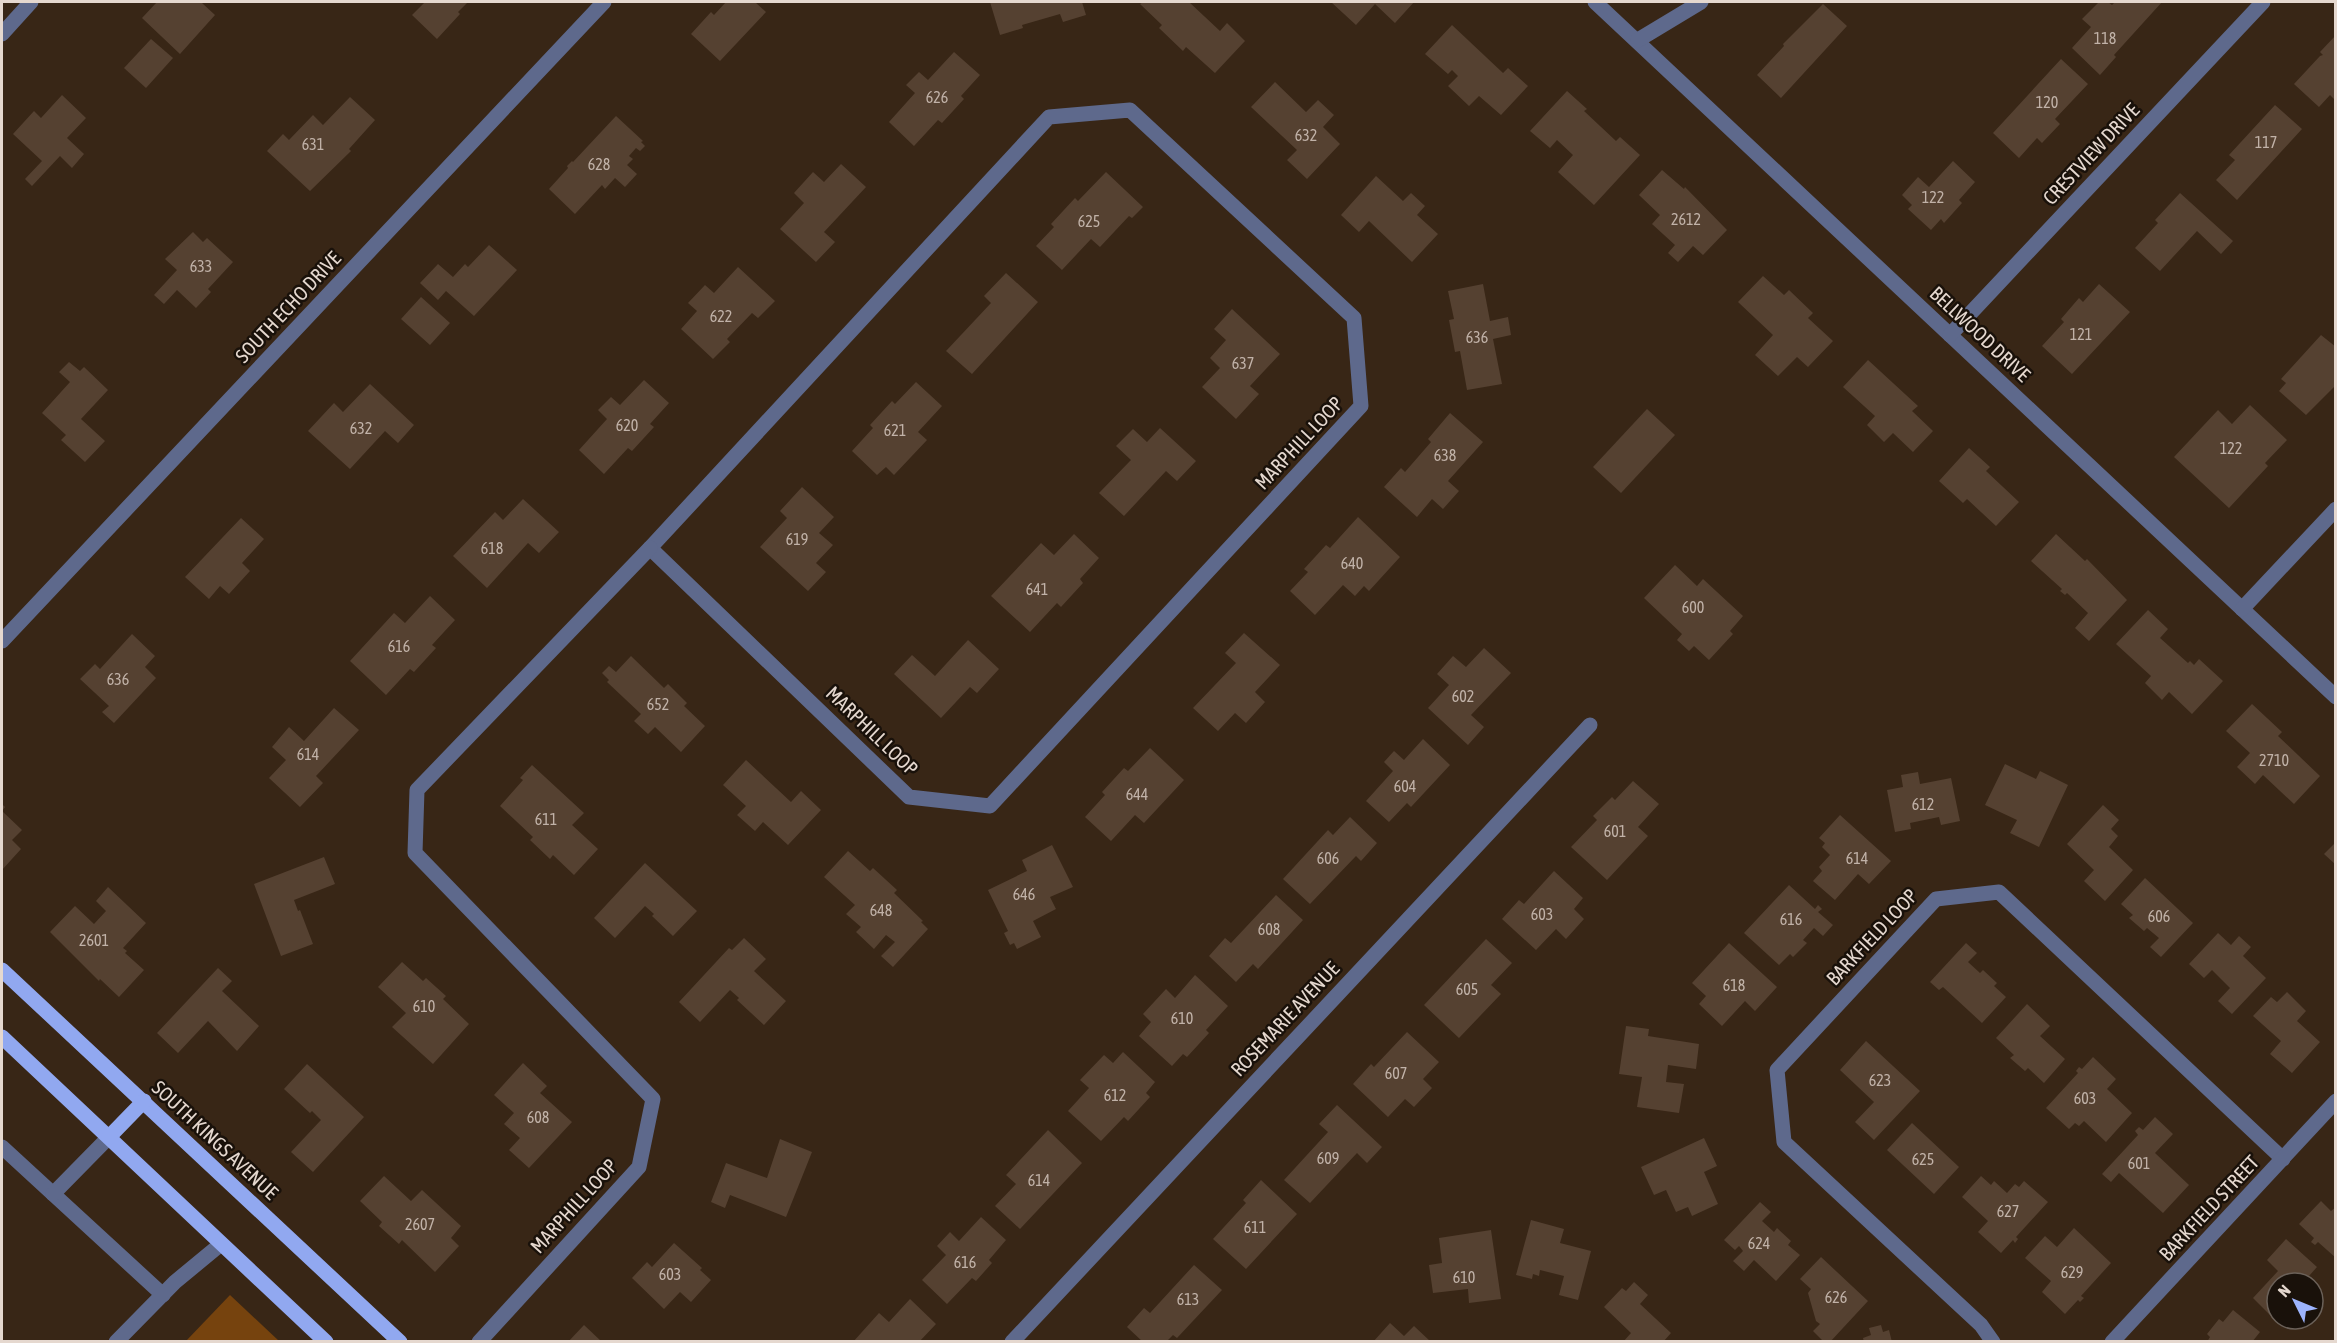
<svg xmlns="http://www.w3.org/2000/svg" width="2337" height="1343" font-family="'Asap Condensed',sans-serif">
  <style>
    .green { fill: #76430e }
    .building { fill: #554131 }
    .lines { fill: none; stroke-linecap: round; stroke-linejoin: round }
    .minor { stroke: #5e698c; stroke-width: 15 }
    .major { stroke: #91a8f0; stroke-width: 15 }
    .labels { text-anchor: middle; stroke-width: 5; stroke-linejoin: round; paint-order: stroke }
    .number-label { font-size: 16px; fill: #c1b2a8 }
    .street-label { font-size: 20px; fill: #e5d8cf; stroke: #19110a }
  </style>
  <rect width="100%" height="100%" fill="#382616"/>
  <polygon class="green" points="230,1295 279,1341 186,1341"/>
  <g class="building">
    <polygon points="157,2 204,2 202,3 215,15 180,54 142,18"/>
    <polygon points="425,2 468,2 458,12 460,14 437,39 412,15"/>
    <polygon points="726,2 755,2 766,12 720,61 691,34 711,12 714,15"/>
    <polygon points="990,2 1082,2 1086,15 1063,22 1060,14 1022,25 1023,28 1000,35"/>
    <polygon points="1143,2 1189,2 1220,31 1227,23 1245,41 1215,73 1186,47 1183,51 1159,28 1162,25 1140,4"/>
    <polygon points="1331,2 1414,2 1395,23 1375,4 1356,25"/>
    <polygon points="2099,2 2108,2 2112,5 2115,2 2162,2 2114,55 2116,57 2100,75 2072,48 2091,27 2082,19"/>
    <polygon points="1823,4 1847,26 1781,98 1757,75 1784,46 1783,44"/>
    <polygon points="1452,25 1503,73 1508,68 1528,86 1501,115 1479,96 1469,106 1448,86 1458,76 1452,70 1448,74 1425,54"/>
    <polygon points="2336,35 2336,101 2330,95 2319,107 2294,84 2320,56 2323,55 2320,52"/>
    <polygon points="151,39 173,58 146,88 124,68"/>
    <polygon points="954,52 980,75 961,96 964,99 942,123 938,120 914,146 889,122 915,93 906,85 919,72 928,80"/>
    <polygon points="2061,59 2088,84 2055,119 2060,124 2042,143 2037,138 2019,158 1993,133"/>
    <polygon points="1275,82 1306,112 1318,100 1334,115 1323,127 1340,144 1307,179 1287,160 1297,150 1251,107"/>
    <polygon points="1567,91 1587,109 1584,111 1616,141 1620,137 1640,155 1594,205 1558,172 1573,155 1557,140 1550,148 1530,131"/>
    <polygon points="62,95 86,118 67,138 84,154 72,168 60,156 32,186 25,179 42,161 13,134 34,111 41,118"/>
    <polygon points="350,97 375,120 349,149 351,151 310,191 267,151 283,134 289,140 313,115 323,125"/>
    <polygon points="2275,105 2302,129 2237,200 2216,180 2235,160 2229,155"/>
    <polygon points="616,116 643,141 641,142 645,146 640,151 636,148 629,156 633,159 627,165 637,174 625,187 615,178 605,189 602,185 575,214 549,189 568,168 567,166 572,161 573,162"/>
    <polygon points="1953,161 1975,182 1959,200 1962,203 1944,223 1941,219 1931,230 1908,209 1912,205 1902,195 1918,177 1929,187"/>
    <polygon points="841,164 866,187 824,232 835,242 816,262 780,229 804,203 794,193 813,172 824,182"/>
    <polygon points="1662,170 1684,189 1685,187 1727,230 1703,255 1693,246 1678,262 1668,253 1675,245 1652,224 1660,215 1639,195"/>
    <polygon points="1106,172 1143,207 1132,218 1129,216 1100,247 1091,239 1062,270 1036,246 1054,227 1051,224 1075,198 1078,201"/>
    <polygon points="1376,176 1403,201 1411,193 1425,206 1417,215 1438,234 1412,262 1369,221 1359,232 1341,215"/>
    <polygon points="2180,193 2233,241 2221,254 2197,231 2160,271 2135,248 2158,223 2155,220"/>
    <polygon points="193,232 203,242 207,238 233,262 208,289 211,292 196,308 177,290 164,304 154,295 177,270 165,259"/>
    <polygon points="489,245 517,270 474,316 446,291 438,300 420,283 438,264 453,277 465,264 468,267"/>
    <polygon points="738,267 775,301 758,318 752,313 727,339 730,342 713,359 681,329 697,311 688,303 705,285 714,293"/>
    <polygon points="1006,273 1038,302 972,374 946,351 991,303 984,296"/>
    <polygon points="1763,276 1784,295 1789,290 1813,313 1808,318 1833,341 1808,367 1797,357 1778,376 1755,355 1773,335 1738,302"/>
    <polygon points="1483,284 1490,321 1508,317 1511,335 1493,339 1502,384 1467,390 1460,351 1455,352 1449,320 1454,319 1448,291"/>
    <polygon points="2099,284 2130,312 2072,374 2042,346 2064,322 2061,319 2079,298 2083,302"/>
    <polygon points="421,297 450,323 430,345 401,319"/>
    <polygon points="1232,309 1280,354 1250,386 1259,394 1236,419 1202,387 1220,368 1210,358 1226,340 1214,329"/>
    <polygon points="2321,335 2336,347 2336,385 2306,415 2279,391 2286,383 2281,379"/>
    <polygon points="1868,360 1918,406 1912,411 1933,431 1913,452 1893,433 1884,442 1867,425 1875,416 1843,387"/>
    <polygon points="69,362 80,371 84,367 108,390 81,419 105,441 85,462 61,440 66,435 42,413 70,382 59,372"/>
    <polygon points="644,380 669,403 650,424 654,427 632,451 628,448 604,474 579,450 607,419 598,410 611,397 620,405"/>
    <polygon points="916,382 942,406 918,432 927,440 894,475 886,467 877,475 852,451 873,428 870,425 892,401 895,404"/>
    <polygon points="370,384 414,425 398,443 385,431 350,469 308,431 334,403 343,412"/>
    <polygon points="2250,405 2287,440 2265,463 2268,466 2229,508 2174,457 2218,410 2232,424"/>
    <polygon points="1647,409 1675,435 1621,493 1593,467"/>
    <polygon points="1450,413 1483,442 1448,481 1459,491 1443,509 1432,499 1417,517 1384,487 1401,468 1405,472 1431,442 1428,439"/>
    <polygon points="1160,428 1196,461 1177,481 1166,471 1124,516 1099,493 1131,460 1116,446 1133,429 1147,442"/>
    <polygon points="1969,448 1990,467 1986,471 2019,502 1996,526 1967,499 1963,503 1939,481"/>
    <polygon points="802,487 834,517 819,533 833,545 816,563 826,572 808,591 760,547 787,518 780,511"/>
    <polygon points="523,499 559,532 539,553 528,543 487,588 453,556 495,512 503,520"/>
    <polygon points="1358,517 1400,557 1369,591 1364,586 1355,596 1343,585 1315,615 1290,591 1308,572 1304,569 1326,545 1330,548"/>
    <polygon points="241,518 264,539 242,563 250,571 229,594 220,586 209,599 185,577"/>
    <polygon points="1074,534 1099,558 1080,579 1083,583 1061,607 1057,603 1030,632 991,596 1041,543 1054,555"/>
    <polygon points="2056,534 2085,561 2087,559 2127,600 2089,641 2075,628 2088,613 2067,593 2065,595 2060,591 2062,589 2031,561"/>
    <polygon points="1675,565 1697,586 1703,579 1743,616 1730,631 1733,634 1709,660 1694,646 1689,651 1677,640 1682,634 1644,598"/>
    <polygon points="430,596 455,620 432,645 436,648 414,672 410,669 386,695 350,661 394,613 405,623"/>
    <polygon points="2148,610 2168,629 2160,638 2188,663 2190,661 2194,665 2199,659 2223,681 2192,714 2169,692 2162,700 2145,683 2151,676 2116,644"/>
    <polygon points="1244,633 1280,665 1255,692 1265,702 1246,723 1235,713 1218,731 1193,708 1236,663 1225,653"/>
    <polygon points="132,634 155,656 145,667 156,678 114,723 102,712 109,706 80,679 95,664 100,669"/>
    <polygon points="968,640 999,669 977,693 970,687 941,718 894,674 912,655 935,676"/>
    <polygon points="1484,648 1511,673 1471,715 1484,727 1468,745 1428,708 1449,685 1437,674 1453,656 1466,667"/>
    <polygon points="631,656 664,688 668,684 687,703 684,706 705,726 681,752 655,727 648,734 634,721 641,714 607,682 609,680 602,673 609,666 616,672"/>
    <polygon points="2252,704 2282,732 2278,736 2320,776 2294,804 2263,775 2255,784 2237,767 2250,753 2226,731"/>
    <polygon points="334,708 359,730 316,776 323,783 300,807 269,778 286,760 272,747 289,727 304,741"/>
    <polygon points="1423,739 1450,765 1411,807 1407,803 1389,822 1366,801 1393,771 1384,762 1394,751 1404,760"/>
    <polygon points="1150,748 1184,780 1144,823 1135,815 1111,841 1085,817 1105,795 1102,792 1124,768 1128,771"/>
    <polygon points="746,760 791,802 801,791 821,810 788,845 763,822 755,831 737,815 746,806 723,785"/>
    <polygon points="2005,764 2036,779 2040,771 2068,785 2039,847 2010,833 2017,820 1985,805"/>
    <polygon points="532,765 584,813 572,825 598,849 574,875 553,855 550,859 530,840 533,837 500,806 523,780 520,778"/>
    <polygon points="1918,772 1920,784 1951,778 1960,821 1941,825 1939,817 1910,823 1911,829 1895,832 1887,790 1903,787 1901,775"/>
    <polygon points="1633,781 1659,804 1638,827 1648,836 1607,880 1571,847 1597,820 1593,816 1612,797 1615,800"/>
    <polygon points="2,804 5,807 2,811 22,830 12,840 21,849 2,870"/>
    <polygon points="2103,805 2119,820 2111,829 2118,836 2109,847 2133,870 2105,901 2084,881 2094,870 2067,844"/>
    <polygon points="1840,815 1891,861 1869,884 1858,874 1835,900 1813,881 1822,871 1819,867 1830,855 1822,847 1825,843 1819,838"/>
    <polygon points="1350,817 1377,843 1361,861 1356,856 1310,904 1283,879 1328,830 1333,835"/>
    <polygon points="2336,842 2336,865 2324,854"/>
    <polygon points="1052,845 1073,887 1050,897 1056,909 1033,921 1041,937 1017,949 1014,943 1010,945 1004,933 1008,931 988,890 1027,871 1022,860"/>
    <polygon points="848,851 870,871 873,868 897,890 894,893 923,921 921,922 928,929 893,967 881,956 895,942 886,935 874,949 856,932 861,927 846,914 855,905 824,877"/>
    <polygon points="324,857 335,884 294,900 298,911 300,910 313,944 281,956 254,884"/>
    <polygon points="645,863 697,911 673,936 652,916 654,914 645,906 615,938 594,918"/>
    <polygon points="1554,871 1583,898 1574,909 1584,919 1566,939 1556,929 1536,950 1502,919 1519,900 1524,904"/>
    <polygon points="2145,878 2193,923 2161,957 2150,947 2159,938 2147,928 2144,931 2129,918 2133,915 2121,904"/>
    <polygon points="1789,885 1815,909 1818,905 1822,909 1818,912 1833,925 1823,936 1814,928 1803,940 1807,943 1793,957 1790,954 1779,965 1744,933"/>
    <polygon points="108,887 146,923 123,948 127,951 125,953 144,970 119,997 100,979 99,981 50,932 75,906 94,924 106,911 96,901"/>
    <polygon points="1276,895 1303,920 1258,969 1253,964 1236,982 1209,956 1225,938 1231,943"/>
    <polygon points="2218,933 2231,945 2239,936 2251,947 2243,956 2266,978 2232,1014 2218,1001 2230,988 2212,970 2204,978 2189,964"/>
    <polygon points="744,938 766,959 754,971 786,1001 764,1025 737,1000 739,998 730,990 700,1022 679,1002 729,948 732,950"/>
    <polygon points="1486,939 1512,963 1491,985 1501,994 1459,1038 1424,1005"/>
    <polygon points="1729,943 1777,987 1755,1011 1745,1001 1722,1026 1699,1004 1706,996 1692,983"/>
    <polygon points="1966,943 1977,953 1968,962 1980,973 1983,970 1997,983 1994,986 2006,997 1982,1023 1943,987 1939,990 1930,982"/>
    <polygon points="402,962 423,981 426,978 446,996 443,999 469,1024 433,1064 392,1027 406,1013 378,987"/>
    <polygon points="218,968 232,981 222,991 259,1026 237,1051 208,1021 178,1053 157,1033"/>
    <polygon points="1195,975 1228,1006 1206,1030 1209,1033 1187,1057 1183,1054 1172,1066 1139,1036 1151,1022 1143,1014 1166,989 1175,998"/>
    <polygon points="2287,992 2306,1011 2297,1021 2320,1042 2292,1073 2270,1054 2281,1041 2253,1016 2271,997 2277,1002"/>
    <polygon points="2027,1004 2050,1026 2040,1036 2065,1059 2044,1083 2028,1068 2025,1071 2010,1058 2014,1055 1996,1038"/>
    <polygon points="1626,1026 1649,1029 1648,1036 1699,1044 1696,1069 1668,1065 1666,1082 1684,1084 1679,1113 1637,1107 1642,1077 1619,1074"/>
    <polygon points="1407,1032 1439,1062 1423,1079 1432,1088 1414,1107 1405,1099 1388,1117 1353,1084 1371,1064 1374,1067"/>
    <polygon points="1866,1041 1920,1091 1874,1140 1855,1122 1874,1102 1840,1070"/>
    <polygon points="1123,1052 1155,1082 1146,1093 1150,1097 1128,1121 1124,1117 1101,1141 1068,1111 1089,1088 1080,1080 1104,1055 1113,1063"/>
    <polygon points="2093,1057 2116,1079 2107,1089 2132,1113 2106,1142 2084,1121 2079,1126 2075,1123 2069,1129 2046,1108 2078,1073 2076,1071 2079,1067 2082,1069"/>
    <polygon points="523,1063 547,1086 540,1093 572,1122 529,1168 509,1150 520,1138 504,1124 514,1113 494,1095"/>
    <polygon points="307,1064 364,1117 313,1172 291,1152 321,1120 312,1111 310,1113 284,1089"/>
    <polygon points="1337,1105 1382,1147 1367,1163 1357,1153 1310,1203 1284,1180 1328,1132 1319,1124"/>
    <polygon points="2155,1117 2173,1134 2155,1153 2189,1185 2163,1213 2119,1173 2111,1182 2102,1174 2138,1135 2135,1131 2139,1127 2143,1130"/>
    <polygon points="1912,1123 1959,1167 1934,1194 1887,1150"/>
    <polygon points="1048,1130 1082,1163 1020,1229 995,1206 1016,1184 1006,1175"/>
    <polygon points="1704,1138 1717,1166 1704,1172 1718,1204 1692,1216 1688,1207 1676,1212 1666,1190 1654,1195 1641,1167"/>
    <polygon points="780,1139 812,1152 786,1217 730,1195 725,1208 711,1202 726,1163 767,1178"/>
    <polygon points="384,1176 411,1201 422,1190 461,1226 451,1238 459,1246 435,1272 402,1240 399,1244 379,1226 382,1222 360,1201"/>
    <polygon points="1981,1176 1991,1185 1994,1181 2007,1193 2015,1184 2019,1187 2024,1181 2048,1202 2016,1237 2018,1239 2015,1243 2013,1240 2001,1253 1978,1232 1988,1221 1962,1197"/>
    <polygon points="1261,1180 1297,1214 1246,1269 1213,1239 1246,1203 1243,1200"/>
    <polygon points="2321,1201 2331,1211 2336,1207 2336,1258 2318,1242 2315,1245 2311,1242 2314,1238 2299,1224"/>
    <polygon points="1760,1202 1771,1212 1762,1221 1774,1232 1777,1228 1791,1241 1788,1245 1800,1255 1776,1281 1754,1260 1744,1271 1733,1261 1743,1251 1739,1246 1735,1250 1724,1240"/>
    <polygon points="981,1217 1006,1240 989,1260 992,1263 976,1281 972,1278 947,1304 922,1280 946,1255 937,1246 950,1232 959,1241"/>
    <polygon points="1531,1220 1564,1229 1560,1243 1591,1251 1578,1300 1559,1295 1564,1276 1540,1270 1539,1276 1533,1274 1532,1279 1516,1275"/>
    <polygon points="2074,1228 2111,1263 2081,1296 2084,1298 2080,1302 2078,1300 2065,1314 2042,1292 2051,1281 2025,1258 2045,1236 2057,1247"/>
    <polygon points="1491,1230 1501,1299 1469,1303 1468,1289 1433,1293 1429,1265 1442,1263 1439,1238"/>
    <polygon points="2286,1239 2317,1267 2309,1276 2320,1286 2313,1293 2313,1283 2277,1283 2277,1311 2272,1317 2253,1298 2278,1271 2267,1260"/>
    <polygon points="674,1243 702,1268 700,1270 711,1280 691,1302 680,1292 664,1309 632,1278 647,1262 652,1267"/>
    <polygon points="1821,1257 1868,1301 1830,1342 1824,1342 1813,1331 1820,1324 1816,1321 1808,1293 1811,1289 1800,1279"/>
    <polygon points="1194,1265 1222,1290 1177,1338 1173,1335 1166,1342 1143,1342 1127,1327 1144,1308 1150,1313"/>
    <polygon points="1634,1282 1648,1295 1640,1304 1671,1333 1663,1342 1623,1342 1631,1333 1604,1307 1622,1288 1626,1291"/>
    <polygon points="910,1299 936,1324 919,1342 853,1342 879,1313 889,1322"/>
    <polygon points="2233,1310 2260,1332 2252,1342 2207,1342 2210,1337 2207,1334 2219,1319 2223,1322"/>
    <polygon points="1390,1323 1404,1336 1414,1326 1431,1342 1373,1342"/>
    <polygon points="584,1325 602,1342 568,1342"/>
    <polygon points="1881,1325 1883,1332 1889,1330 1892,1342 1864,1342 1863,1338 1871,1335 1869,1328"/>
  </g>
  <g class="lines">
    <g class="minor">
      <polyline points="1595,2 2336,697"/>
      <polyline points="2,34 31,2"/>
      <polyline points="1638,40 1701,2"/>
      <polygon points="1130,110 1354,318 1361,406 990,806 909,797 650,548 1049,117"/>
      <polyline points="1950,335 2263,2"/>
      <polyline points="2242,609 2336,509"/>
      <polyline points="2,641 604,2"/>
      <polyline points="2,1147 163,1295"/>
      <polyline points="53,1194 109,1137"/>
      <polyline points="116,1342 175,1282 221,1244"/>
      <polyline points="479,1342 639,1167 653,1099 415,853 417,790 650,548"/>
      <polyline points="1012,1342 1590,725"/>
      <polyline points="1993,1342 1981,1325 1784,1142 1777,1070 1936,899 1999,892 2283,1159"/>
      <polyline points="2112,1342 2336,1101"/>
    </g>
    <g class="major">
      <polyline points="2,970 400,1342"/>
      <polyline points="2,1037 326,1342"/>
      <polyline points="109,1137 144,1101"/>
    </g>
  </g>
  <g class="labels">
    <g class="number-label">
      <text x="2105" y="44">118</text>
      <text x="937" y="103">626</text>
      <text x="2047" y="108">120</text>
      <text x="1306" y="141">632</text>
      <text x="2266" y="148">117</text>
      <text x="313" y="150">631</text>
      <text x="599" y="170">628</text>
      <text x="1933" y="203">122</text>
      <text x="1686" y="225">2612</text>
      <text x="1089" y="227">625</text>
      <text x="201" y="272">633</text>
      <text x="721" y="322">622</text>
      <text x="2081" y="340">121</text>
      <text x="1477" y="343">636</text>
      <text x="1243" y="369">637</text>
      <text x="627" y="431">620</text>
      <text x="361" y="434">632</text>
      <text x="895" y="436">621</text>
      <text x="2231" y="454">122</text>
      <text x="1445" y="461">638</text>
      <text x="797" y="545">619</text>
      <text x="492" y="554">618</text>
      <text x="1352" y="569">640</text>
      <text x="1037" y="595">641</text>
      <text x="1693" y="613">600</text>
      <text x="399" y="652">616</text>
      <text x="118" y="685">636</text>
      <text x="1463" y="702">602</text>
      <text x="658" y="710">652</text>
      <text x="308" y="760">614</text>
      <text x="2274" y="766">2710</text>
      <text x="1405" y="792">604</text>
      <text x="1137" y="800">644</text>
      <text x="1923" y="810">612</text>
      <text x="546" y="825">611</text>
      <text x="1615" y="837">601</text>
      <text x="1328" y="864">606</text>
      <text x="1857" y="864">614</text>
      <text x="1024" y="900">646</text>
      <text x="881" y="916">648</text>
      <text x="1542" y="920">603</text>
      <text x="2159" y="922">606</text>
      <text x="1791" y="925">616</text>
      <text x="1269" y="935">608</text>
      <text x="94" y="946">2601</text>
      <text x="1734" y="991">618</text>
      <text x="1467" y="995">605</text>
      <text x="424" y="1012">610</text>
      <text x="1182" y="1024">610</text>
      <text x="1396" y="1079">607</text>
      <text x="1880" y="1086">623</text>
      <text x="1115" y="1101">612</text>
      <text x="2085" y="1104">603</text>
      <text x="538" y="1123">608</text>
      <text x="1328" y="1164">609</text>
      <text x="1923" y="1165">625</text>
      <text x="2139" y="1169">601</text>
      <text x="1039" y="1186">614</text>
      <text x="2008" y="1217">627</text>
      <text x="420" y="1230">2607</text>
      <text x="1255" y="1233">611</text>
      <text x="1759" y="1249">624</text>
      <text x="965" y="1268">616</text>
      <text x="2072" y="1278">629</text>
      <text x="670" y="1280">603</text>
      <text x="1464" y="1283">610</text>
      <text x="1836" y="1303">626</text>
      <text x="1188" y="1305">613</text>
    </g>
    <g class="street-label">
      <text transform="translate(2091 154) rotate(-47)" y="7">CRESTVIEW DRIVE</text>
      <text transform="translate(288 307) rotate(-47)" y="7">SOUTH ECHO DRIVE</text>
      <text transform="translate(1980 334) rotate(43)" y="7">BELLWOOD DRIVE</text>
      <text transform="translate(1299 443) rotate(-47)" y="7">MARPHILL LOOP</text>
      <text transform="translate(872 731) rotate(44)" y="7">MARPHILL LOOP</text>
      <text transform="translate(1872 937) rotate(-47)" y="7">BARKFIELD LOOP</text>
      <text transform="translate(1285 1019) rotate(-47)" y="7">ROSEMARIE AVENUE</text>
      <text transform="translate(215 1140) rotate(43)" y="7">SOUTH KINGS AVENUE</text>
      <text transform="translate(574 1206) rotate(-48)" y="7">MARPHILL LOOP</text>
      <text transform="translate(2209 1208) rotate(-47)" y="7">BARKFIELD STREET</text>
    </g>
  </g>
  <rect width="2337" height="1343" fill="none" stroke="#e5d8cf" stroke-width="6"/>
  <g transform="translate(2295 1301) rotate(313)"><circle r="28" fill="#19110a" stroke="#6b6159" stroke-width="1.5"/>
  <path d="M0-4.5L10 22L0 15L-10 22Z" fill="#9db4fd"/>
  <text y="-9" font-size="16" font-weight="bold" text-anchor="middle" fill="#e5d8cf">N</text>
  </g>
</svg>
